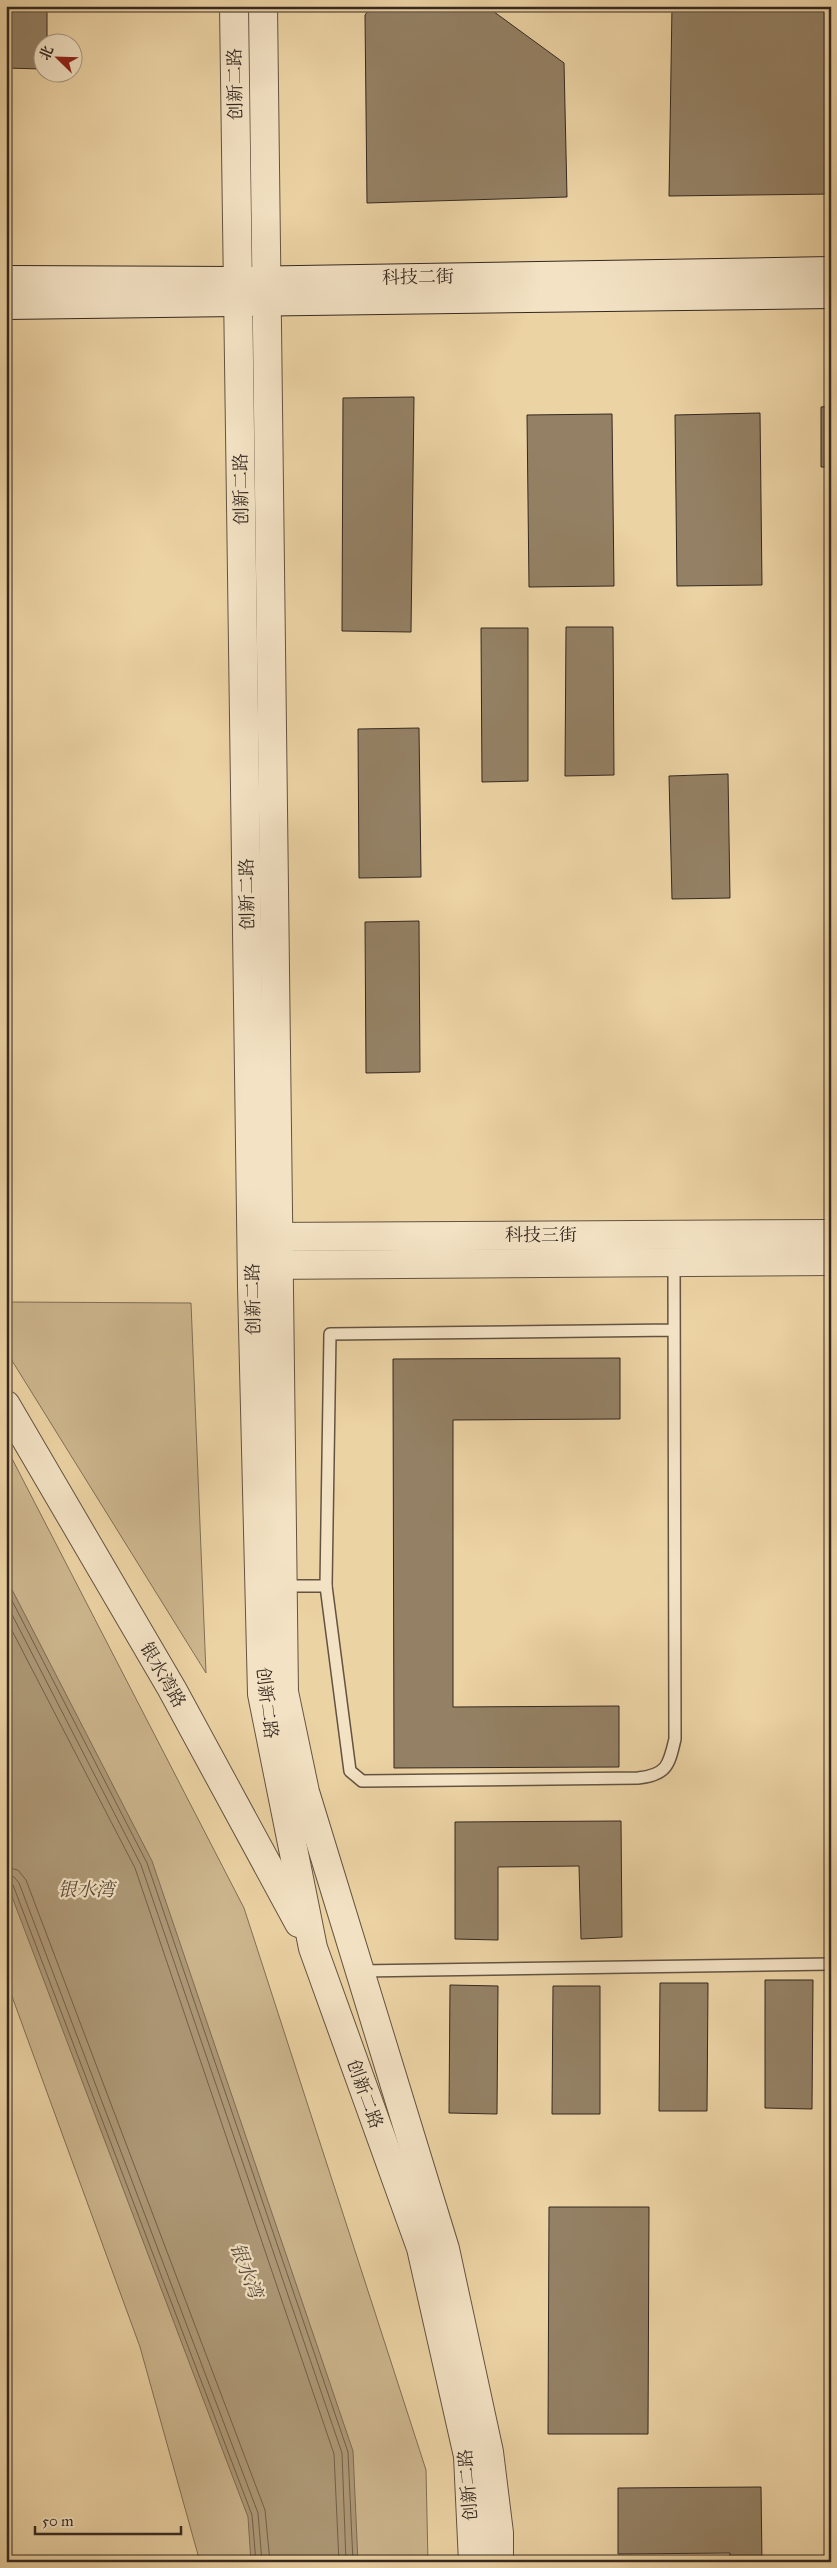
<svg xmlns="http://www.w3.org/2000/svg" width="837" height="2568" font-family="'IM FELL Great Primer','Noto Serif SC',serif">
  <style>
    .green { fill: #cdb68e; stroke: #816f58 }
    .water { fill: #ae9977; stroke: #7e6c55 }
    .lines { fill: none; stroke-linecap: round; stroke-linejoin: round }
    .shore { stroke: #72604c; stroke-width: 1 }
    .building { fill: #948165; stroke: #352821 }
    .service-casing { stroke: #635342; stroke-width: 14 }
    .tertiary-casing { stroke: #635342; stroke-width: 30 }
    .secondary-casing { stroke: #352821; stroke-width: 30 }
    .service { stroke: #f3e2c4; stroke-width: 11 }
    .tertiary { stroke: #f3e2c4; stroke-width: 28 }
    .secondary { stroke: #f3e2c4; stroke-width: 28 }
    .labels { text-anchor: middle; stroke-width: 4.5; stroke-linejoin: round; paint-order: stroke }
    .street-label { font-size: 18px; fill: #352821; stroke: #f3e2c4 }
    .water-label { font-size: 19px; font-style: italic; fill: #594a3b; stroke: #f3e2c4 }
  </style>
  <rect width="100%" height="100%" fill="#ecd3a4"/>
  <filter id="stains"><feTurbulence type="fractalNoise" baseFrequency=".004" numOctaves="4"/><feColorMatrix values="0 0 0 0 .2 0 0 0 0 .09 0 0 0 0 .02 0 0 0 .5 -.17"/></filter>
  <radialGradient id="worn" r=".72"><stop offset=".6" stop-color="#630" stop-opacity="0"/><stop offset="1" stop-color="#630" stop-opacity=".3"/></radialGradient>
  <g class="green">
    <polygon points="6,1302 191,1303 206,1673 6,1351"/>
    <polygon points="6,1447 244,1908 426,2470 428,2562 200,2562 140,2347 6,1980"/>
  </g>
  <polygon class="water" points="6,1578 152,1861 353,2451 358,2562 251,2562 248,2517 6,1881"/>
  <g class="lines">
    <g class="shore">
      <polyline points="6,1589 147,1863 348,2452 353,2562"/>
      <polyline points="6,1603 141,1865 342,2453 346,2562"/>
      <polyline points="6,1619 135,1868 334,2454 339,2562"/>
      <polyline points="6,1867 18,1870 26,1880 265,2510 270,2562"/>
      <polyline points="6,1875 14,1877 19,1883 258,2513 262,2562"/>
      <polyline points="6,1881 13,1885 252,2515 256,2562"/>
    </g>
  </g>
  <g class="building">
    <polygon points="6,6 47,6 47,42 42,42 42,69 6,68"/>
    <polygon points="372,6 486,6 564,63 567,197 367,203 365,15"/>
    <polygon points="672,6 831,6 831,194 669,196"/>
    <polygon points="414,397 411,632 342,631 343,398"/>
    <polygon points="831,406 831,467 821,467 821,407"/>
    <polygon points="760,413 762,585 677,586 675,415"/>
    <polygon points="612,414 614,586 529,587 527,415"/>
    <polygon points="566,627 613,627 614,775 565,776"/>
    <polygon points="481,628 528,628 528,781 482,782"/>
    <polygon points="419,728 421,877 359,878 358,729"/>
    <polygon points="728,774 730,898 672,899 669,776"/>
    <polygon points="419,921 420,1072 366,1073 365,922"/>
    <polygon points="620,1358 620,1419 453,1420 453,1707 619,1706 619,1767 394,1768 393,1359"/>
    <polygon points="621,1821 622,1937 581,1939 579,1866 498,1867 498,1940 455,1939 455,1822"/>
    <polygon points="765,1980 813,1980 812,2109 765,2108"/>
    <polygon points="660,1983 708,1983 707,2111 659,2111"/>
    <polygon points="450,1985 498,1986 497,2114 449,2113"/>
    <polygon points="553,1986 600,1986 600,2114 552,2114"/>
    <polygon points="549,2207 649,2207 648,2434 548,2434"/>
    <polygon points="761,2487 762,2562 730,2562 730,2553 618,2554 618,2488"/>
    <polygon points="827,2503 831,2503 831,2562 828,2562"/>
  </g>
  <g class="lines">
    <g class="service-casing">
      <g id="service">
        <path d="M674,1330L330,1334L326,1586L350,1771L362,1781L638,1778C667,1775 669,1765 675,1739L674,1262"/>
        <polyline points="283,1586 326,1586"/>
        <polyline points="360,1971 831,1964"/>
      </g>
    </g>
    <g class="tertiary-casing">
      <g id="tertiary">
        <polyline points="234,6 252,1286 262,1694 313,1948 421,2248 468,2456 473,2562"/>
        <polyline points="263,6 284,1692 305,1792 445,2249 489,2452 499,2533 499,2562"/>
        <polyline points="262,1237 831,1234"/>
        <polyline points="261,1265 831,1261"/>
        <polyline points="6,1405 172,1689 299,1923"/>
      </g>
    </g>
    <g class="secondary-casing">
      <g id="secondary">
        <polyline points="6,280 238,281 831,271"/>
        <polyline points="6,305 831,294"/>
      </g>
    </g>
    <use href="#service" class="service"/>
    <use href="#tertiary" class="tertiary"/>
    <use href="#secondary" class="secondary"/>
  </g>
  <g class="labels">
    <g class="street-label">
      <text transform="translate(235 84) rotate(-91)" y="6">创新二路</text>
      <text transform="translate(418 277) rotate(-1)" y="6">科技二街</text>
      <text transform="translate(241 489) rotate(-91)" y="6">创新二路</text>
      <text transform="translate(247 894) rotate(-91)" y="6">创新二路</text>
      <text x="541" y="1241">科技三街</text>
      <text transform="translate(253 1299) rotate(-91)" y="6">创新二路</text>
      <text transform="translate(163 1675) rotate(60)" y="6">银水湾路</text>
      <text transform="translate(267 1703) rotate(83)" y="6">创新二路</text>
      <text transform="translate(365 2094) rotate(70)" y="6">创新二路</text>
      <text transform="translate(468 2485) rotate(-95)" y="6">创新二路</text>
    </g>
    <g class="water-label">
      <text x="86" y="1896">银水湾</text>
      <text transform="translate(247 2270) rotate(69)" y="7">银水湾</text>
    </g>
  </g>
  <rect width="837" height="2568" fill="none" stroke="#ecd3a4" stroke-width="25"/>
  <rect x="8" y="8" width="822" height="2553" fill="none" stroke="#352821" stroke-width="2.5"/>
  <rect x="12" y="12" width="812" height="2543" fill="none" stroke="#352821"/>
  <g transform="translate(58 58) rotate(293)"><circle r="24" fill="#f3e2c4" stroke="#a79883"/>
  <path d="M0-4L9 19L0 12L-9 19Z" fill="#8f2418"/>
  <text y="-8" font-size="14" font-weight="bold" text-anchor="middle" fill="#352821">北</text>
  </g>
  <path d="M35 2526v8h146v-8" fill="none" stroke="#352821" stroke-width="2.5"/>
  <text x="42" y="2526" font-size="15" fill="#352821" stroke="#f3e2c4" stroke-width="4" paint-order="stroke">50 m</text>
  <rect width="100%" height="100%" filter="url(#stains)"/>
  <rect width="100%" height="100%" fill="url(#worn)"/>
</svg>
